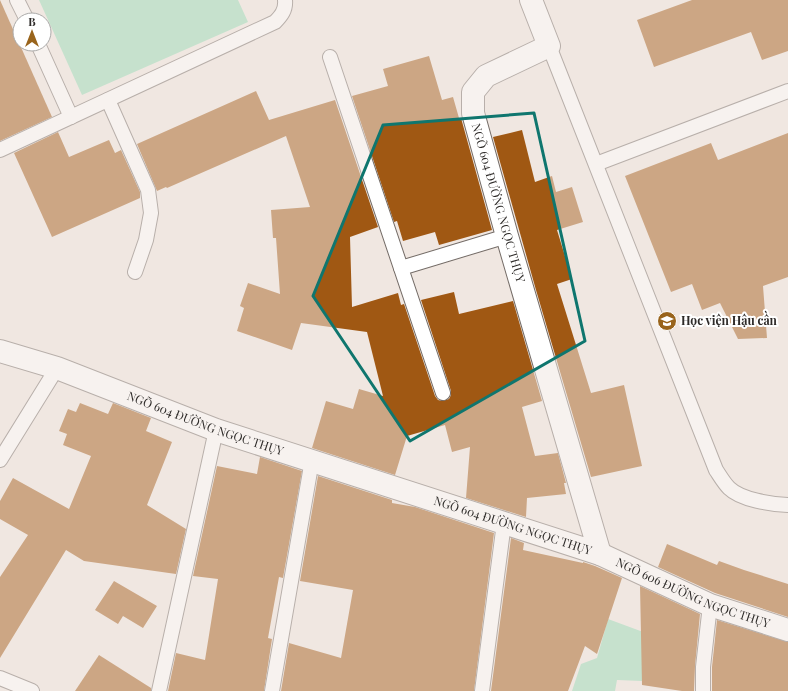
<svg xmlns="http://www.w3.org/2000/svg" width="788" height="691" font-family="'Playfair Display',serif">
  <style>
    .green { fill: #92dab4 }
    .building { fill: #a05813 }
    .lines { fill: none; stroke-linecap: round; stroke-linejoin: round }
    .service-casing { stroke: #746c67; stroke-width: 16 }
    .minor-casing { stroke: #746c67; stroke-width: 24 }
    .service { stroke: #fff; stroke-width: 14 }
    .minor { stroke: #fff; stroke-width: 22 }
    .marked { fill: none; stroke: #0f766e; stroke-width: 3; stroke-linejoin: round }
    .labels { text-anchor: middle; stroke-width: 4; stroke-linejoin: round; paint-order: stroke }
    .street-label { font-size: 12px; fill: #2d2a28; stroke: #fff }
    .poi-label { font-size: 12px; font-weight: bold; fill: #2d2a28; stroke: #fff; text-anchor: start }
  </style>
  <rect width="100%" height="100%" fill="#f0e7e1"/>
  <g class="green">
    <polygon points="39,0 238,0 248,22 82,95"/>
    <polygon points="608,619 654,636 642,681 617,680 615,691 572,691 581,664 597,658"/>
  </g>
  <g class="building">
    <polygon points="0,0 52,117 0,141"/>
    <polygon points="692,0 788,0 788,51 762,60 751,32 654,67 637,20"/>
    <polygon points="429,56 442,100 453,97 459,118 461,118 492,230 439,245 435,232 403,241 397,221 394,222 352,96 388,86 383,69"/>
    <polygon points="256,91 269,120 335,100 378,227 350,237 352,307 398,293 401,305 404,304 435,396 438,400 442,401 449,399 451,395 451,391 421,300 454,292 459,314 513,301 542,401 522,407 535,456 558,453 566,483 564,483 566,494 527,498 526,517 466,498 470,447 452,452 445,425 407,436 395,475 312,448 326,401 353,409 359,389 383,396 367,332 301,323 292,350 237,331 244,308 240,306 248,283 280,294 276,238 273,238 271,210 310,207 286,136 167,188 166,187 157,191 137,144"/>
    <polygon points="522,130 535,182 552,176 556,192 572,187 583,222 557,230 572,279 557,284 591,393 624,385 642,466 591,477 536,290 546,287 536,290 493,137"/>
    <polygon points="58,132 69,157 109,140 115,153 121,150 140,192 140,198 52,237 14,153"/>
    <polygon points="788,133 788,277 763,286 767,338 738,339 720,303 702,310 692,284 671,292 625,176 711,143 718,160"/>
    <polygon points="80,403 108,414 113,403 151,418 146,431 172,442 147,505 186,529 176,574 84,561 66,550 0,658 0,577 28,535 0,519 0,501 13,478 69,509 91,456 63,445 67,434 59,431 68,409 76,412"/>
    <polygon points="260,457 302,471 283,578 279,577 268,638 272,639 264,691 168,691 176,653 205,660 218,579 193,576 217,466 257,474"/>
    <polygon points="318,476 392,500 392,503 415,507 494,533 474,691 281,691 289,643 341,658 353,590 300,581"/>
    <polygon points="511,538 524,543 523,550 583,563 583,562 595,566 622,578 597,654 585,646 568,691 491,691"/>
    <polygon points="667,544 717,565 719,561 744,570 788,584 788,617 715,593 658,567"/>
    <polygon points="114,581 157,606 143,628 123,616 118,624 95,610"/>
    <polygon points="640,586 700,614 695,666 694,691 682,691 642,685"/>
    <polygon points="717,620 788,642 788,691 712,691 712,667"/>
    <polygon points="99,655 151,688 151,691 75,691"/>
  </g>
  <g class="lines">
    <g class="service-casing">
      <g id="service">
        <polyline points="17,0 27,20"/>
        <polyline points="38,44 71,117"/>
        <path d="M549,46L716,470C720,476 724,483 729,488C741,500 771,504 788,505"/>
        <polyline points="330,57 443,393"/>
        <polyline points="108,100 148,190 151,213 146,240 135,272"/>
        <path d="M0,150L275,22C281,16 286,10 285,0"/>
        <polyline points="596,164 788,91"/>
        <polyline points="401,268 507,236"/>
        <polyline points="0,460 57,368"/>
        <polyline points="0,678 32,691"/>
        <polyline points="159,691 216,430"/>
        <polyline points="272,691 312,460"/>
        <polyline points="482,691 504,523"/>
        <polyline points="703,691 703,667 710,605"/>
      </g>
    </g>
    <g class="minor-casing">
      <g id="minor">
        <path id="s1" d="M0,351L57,368L216,430L600,554L507,236L473,113V92L486,76L549,46L531,0"/>
        <path id="s2" d="M600,554L710,605L788,630"/>
      </g>
    </g>
    <use href="#service" class="service"/>
    <use href="#minor" class="minor"/>
  </g>
  <path d="M0 0H788V691H0ZM534,113L585,341L410,441L313,296L383,125Z" fill="#f0e7e1" fill-opacity=".55" fill-rule="evenodd"/>
  <path class="marked" d="M534,113L585,341L410,441L313,296L383,125Z"/>
  <defs>
    <g id="university-disc" transform="scale(1)"><circle r="9.5" fill="#99641c" stroke="#fff"/><path d="M0-5L7-2L0 1L-7-2ZM-4 1L0 2.5L4 1V4Q0 6-4 4Z" fill="#fff"/></g>
  </defs>
  <g fill-rule="evenodd">
    <use href="#university-disc" x="667" y="321"/>
  </g>
  <g class="labels">
    <g class="street-label">
      <text transform="translate(498 203) rotate(74)" y="4">NGÕ 604 ĐƯỜNG NGỌC THỤY</text>
      <text dy="4" stroke="none"><textPath href="#s1" startOffset="218">NGÕ 604 ĐƯỜNG NGỌC THỤY</textPath></text>
      <text dy="4" stroke="none"><textPath href="#s1" startOffset="542">NGÕ 604 ĐƯỜNG NGỌC THỤY</textPath></text>
      <text dy="4" stroke="none"><textPath href="#s2" startOffset="101">NGÕ 606 ĐƯỜNG NGỌC THỤY</textPath></text>
    </g>
    <g class="poi-label">
      <text x="681" y="325">Học viện Hậu cần</text>
    </g>
  </g>
  <g transform="translate(32 32)"><circle r="19" fill="#ffffff" stroke="#abaaa9"/>
  <path d="M0-3L7 15L0 10L-7 15Z" fill="#99641c"/>
  <text y="-6" font-size="11" font-weight="bold" text-anchor="middle" fill="#2d2a28">B</text>
  </g>
</svg>
